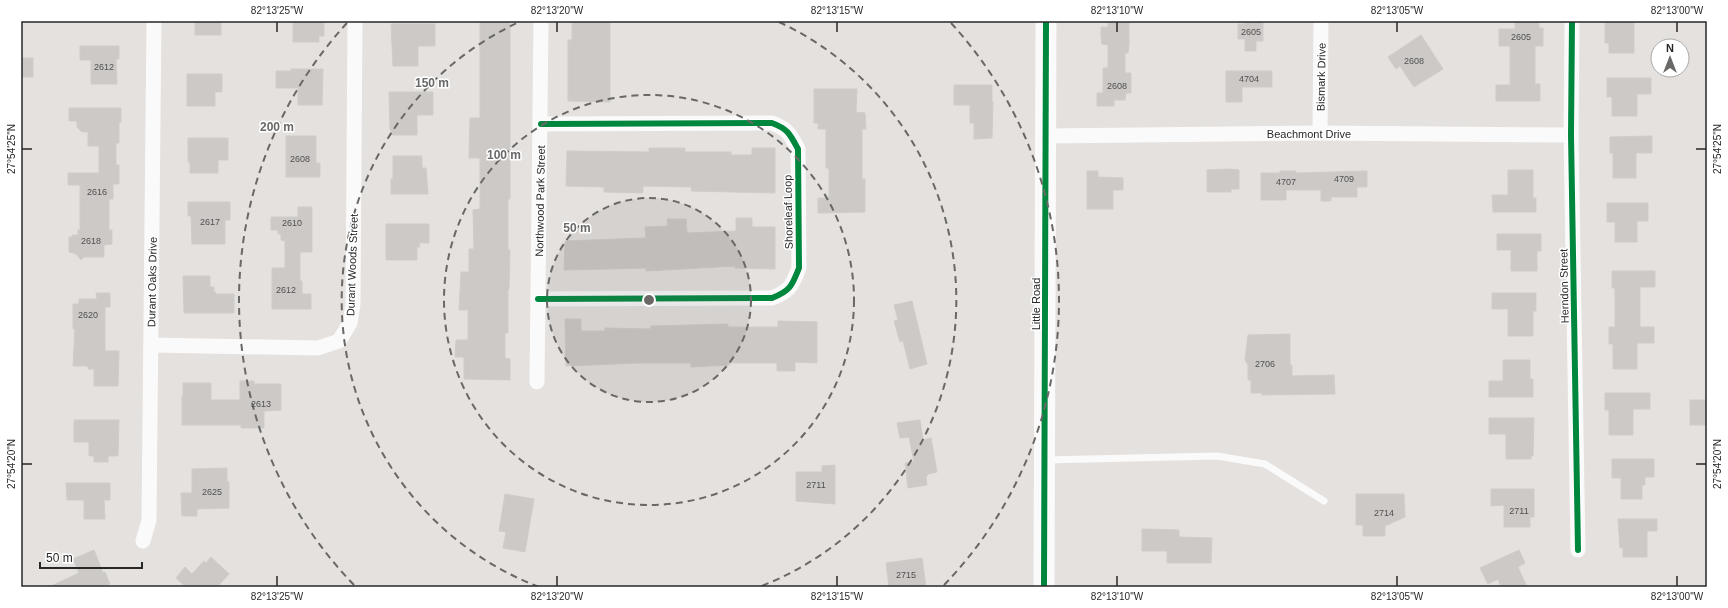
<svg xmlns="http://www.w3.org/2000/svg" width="1728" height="608" font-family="Arial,sans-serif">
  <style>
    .building { fill: #ccc9c7; stroke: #cfcdca }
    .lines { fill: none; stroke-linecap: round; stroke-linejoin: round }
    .lane { stroke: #fbfafa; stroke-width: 7 }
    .street { stroke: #fbfafa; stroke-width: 15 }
    .secondary { stroke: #fbfafa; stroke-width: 21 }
    .cycleway-casing { stroke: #fff; stroke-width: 8 }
    .cycleway { stroke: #00873e; stroke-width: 6 }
    .ticks { fill: none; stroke: #272727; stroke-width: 1.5 }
    .ring { fill: none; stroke: #696867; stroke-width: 2; stroke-dasharray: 7 5 }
    .labels { text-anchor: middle; stroke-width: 3; stroke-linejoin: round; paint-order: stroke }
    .number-label { font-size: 9px; fill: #515050 }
    .street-label { font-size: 11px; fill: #272727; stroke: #fff }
    .centre { fill: #696867; stroke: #fff; stroke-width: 2 }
    .ring-label { font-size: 12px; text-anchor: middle; font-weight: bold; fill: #696867; stroke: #fff; stroke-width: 3; stroke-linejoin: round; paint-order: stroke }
    .neatline { fill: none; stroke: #272727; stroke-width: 1.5 }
    .ticks-label { font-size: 10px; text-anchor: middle; fill: #272727 }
  </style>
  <rect width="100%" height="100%" fill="#e4e1de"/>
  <g class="building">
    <rect x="195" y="21" width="26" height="14"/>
    <polygon points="293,21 324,21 324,36 319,36 319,42 293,42"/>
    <polygon points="480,21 510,21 510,199 508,199 508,250 510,250 509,289 508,289 508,333 505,333 505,358 510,359 510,380 464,379 464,357 455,357 456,340 468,340 468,310 459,310 461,272 469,272 469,249 474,249 473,210 480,209 480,158 469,158 470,118 480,118"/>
    <polygon points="572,21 610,21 610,102 568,101 568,40 572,40"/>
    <polygon points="1108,21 1129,21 1129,44 1128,53 1125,53 1125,73 1131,73 1131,93 1126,93 1125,100 1114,100 1114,106 1097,106 1097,93 1103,93 1103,68 1108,68 1108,45 1102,44 1101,36 1101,27 1108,27"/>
    <polygon points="1245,21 1263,21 1263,41 1256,41 1256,51 1245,51 1245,39 1238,39 1238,24 1245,24"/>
    <polygon points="1515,21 1539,21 1539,28 1543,28 1543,46 1535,46 1535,84 1540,84 1540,101 1496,101 1496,85 1510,85 1510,46 1499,46 1499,29 1515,29"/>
    <polygon points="1605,21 1634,21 1634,53 1609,53 1609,43 1605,43"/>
    <polygon points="391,24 435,24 435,46 418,46 418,66 393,66"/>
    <polygon points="1421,35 1443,69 1414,87 1400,66 1396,69 1388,57"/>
    <polygon points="80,46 119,46 119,59 116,59 117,84 91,84 91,60 80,60"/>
    <rect x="21" y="58" width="12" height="19"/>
    <polygon points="291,69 323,69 322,105 298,105 298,88 276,88 276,71 291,71"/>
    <polygon points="1226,71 1272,71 1272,87 1242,87 1242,102 1226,102"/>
    <polygon points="187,74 222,74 222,92 215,92 215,106 187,106"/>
    <polygon points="1607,78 1651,78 1651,94 1637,94 1637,116 1612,116 1612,97 1607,97"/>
    <polygon points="954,85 992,85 992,102 993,102 992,138 974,139 974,123 970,123 970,105 954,105"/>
    <polygon points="814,89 857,89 856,112 865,113 866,129 862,129 862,179 865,179 865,212 818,213 818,198 829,198 829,168 826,168 826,129 818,129 818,123 814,123"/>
    <polygon points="389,92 433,92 433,115 417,115 417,135 391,135 391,130 390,130"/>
    <polygon points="69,108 121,108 121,122 119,122 119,143 116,143 116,165 119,165 119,184 113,184 113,199 109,199 109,230 112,230 112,244 104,245 104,257 84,257 81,260 76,254 69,252 69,237 72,237 72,235 78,235 78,230 80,230 80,185 68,185 68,173 99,173 99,146 88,146 88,132 82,132 77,127 77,121 69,121"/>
    <polygon points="286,136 316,136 316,163 320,163 320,177 286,177"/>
    <polygon points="1652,136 1652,153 1636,153 1636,178 1613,178 1613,153 1610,153 1610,137"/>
    <polygon points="188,138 228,138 228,160 218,160 218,173 190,173 190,162 188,162"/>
    <polygon points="649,148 685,148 685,152 731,152 731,155 752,155 752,148 775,148 775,193 691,191 692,187 643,186 643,193 604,192 604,187 566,186 567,151 649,152"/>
    <polygon points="393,156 422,156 422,168 426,168 428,194 391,194 391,179 393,179"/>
    <polygon points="1228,169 1239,170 1239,189 1231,189 1231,192 1207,192 1207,170"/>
    <polygon points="1508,170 1533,170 1533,198 1536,198 1536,212 1493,212 1492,195 1508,195"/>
    <polygon points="1087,171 1098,171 1098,177 1123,178 1123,190 1113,190 1113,209 1087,209"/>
    <polygon points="1280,171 1296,171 1296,173 1367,171 1367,187 1357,187 1357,197 1331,197 1331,201 1321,201 1321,190 1286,190 1286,200 1261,200 1261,173 1280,173"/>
    <polygon points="188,202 230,202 230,220 225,220 225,244 192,244 191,216 188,216"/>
    <polygon points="1607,203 1648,203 1648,221 1637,221 1637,242 1615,242 1615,222 1607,222"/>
    <polygon points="298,207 312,207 312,252 300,252 300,281 302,281 302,294 311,294 311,309 272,309 272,268 285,268 285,241 281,240 281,234 278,234 278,230 271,230 271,217 298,217"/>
    <polygon points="736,218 752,218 752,227 775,227 775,269 735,268 735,266 646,271 646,268 564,270 565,241 646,238 645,227 668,226 667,219 686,219 687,233 736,231"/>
    <polygon points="386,224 429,224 429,243 419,243 420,247 417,247 417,260 386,260"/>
    <polygon points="1497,234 1541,234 1541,251 1537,251 1537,271 1511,271 1511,250 1497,250"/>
    <polygon points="1612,271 1655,271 1655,287 1640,287 1640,327 1654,327 1654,343 1637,343 1637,369 1613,369 1613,344 1609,344 1609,327 1615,327 1615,288 1612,288"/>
    <polygon points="183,276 210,276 210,287 214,287 214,292 216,292 216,294 234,294 234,313 184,313"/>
    <polygon points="96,293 110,293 110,307 105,307 105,351 119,351 118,386 94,386 94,369 88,369 88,366 73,366 75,329 73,329 73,304 79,304 79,299 97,299"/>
    <polygon points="1492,293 1536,293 1536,311 1533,311 1533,336 1508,336 1508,309 1492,309"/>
    <polygon points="912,301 927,364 910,369 903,341 900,342 894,321 898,320 894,305"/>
    <polygon points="565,319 581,319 581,331 605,331 605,328 650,329 651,326 728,324 728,327 778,327 778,321 817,322 817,363 795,362 795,371 777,371 777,363 730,363 730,365 691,367 691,363 638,363 566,366"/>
    <polygon points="1290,334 1290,365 1292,365 1292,376 1334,375 1335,394 1262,395 1262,393 1251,393 1251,380 1248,380 1248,365 1245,360 1248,335"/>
    <polygon points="1503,360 1530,360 1530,379 1533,379 1533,397 1489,397 1489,381 1503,381"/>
    <polygon points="240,381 254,381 254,384 281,384 281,410 264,411 264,428 241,428 241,425 182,425 182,396 183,396 183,383 211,383 211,400 240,400"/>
    <polygon points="1605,393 1650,393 1650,409 1633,409 1633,435 1609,435 1609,410 1605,410"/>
    <rect x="1690" y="400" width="17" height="25"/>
    <polygon points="1489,418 1534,418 1533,456 1531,456 1531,459 1506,459 1506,434 1489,434"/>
    <polygon points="74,420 119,420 118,456 108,456 108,462 94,462 94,456 89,456 89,442 74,442"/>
    <polygon points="920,420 923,440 931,438 937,472 928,474 928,475 926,476 927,485 908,488 905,463 914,462 909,437 900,438 897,423"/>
    <polygon points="1612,459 1654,459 1654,477 1645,477 1645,485 1642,485 1642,499 1621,499 1621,478 1612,478"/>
    <polygon points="835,465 835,504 796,501 796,472 822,472 822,466"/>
    <polygon points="227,468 227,482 229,482 229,508 197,509 197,516 182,516 181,493 192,493 192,469"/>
    <polygon points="66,483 110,483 110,500 104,500 105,519 84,519 84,500 67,500"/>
    <polygon points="1491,489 1534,489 1534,517 1530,517 1530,527 1504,527 1504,505 1491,506"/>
    <polygon points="505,494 534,499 525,552 503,548 506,532 499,531"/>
    <polygon points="1356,494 1404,494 1405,517 1385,526 1385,536 1363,536 1363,525 1356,525"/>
    <polygon points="1618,519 1657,519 1657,531 1647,531 1647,557 1623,557 1623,548 1620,548"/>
    <polygon points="1142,529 1179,530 1179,537 1212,538 1211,563 1167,563 1167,551 1142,551"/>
    <polygon points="94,550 103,573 105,572 110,584 101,587 49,587 79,573 73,559"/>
    <polygon points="1519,550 1525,563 1518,567 1527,587 1501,587 1498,579 1488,584 1480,568"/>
    <polygon points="211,557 229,574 217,587 186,587 176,578 185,567 192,574 204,561 206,563"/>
    <polygon points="922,558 926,587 889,587 886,563"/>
  </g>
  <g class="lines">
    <polyline class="lane" points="1045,460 1217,456 1265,464 1324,501"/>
    <g class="street">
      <polyline points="1572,21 1571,135 1578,550"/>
      <polyline points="1320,133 1321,21"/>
      <polyline points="1046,136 1320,133 1571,135"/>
      <path d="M538,299L772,298C790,291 792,286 799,268L798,149C790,134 788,129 772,123L541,124"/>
      <polyline points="151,345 318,348 339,341 350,323 353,304 355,21"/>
      <polyline points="537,382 541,21"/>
      <polyline points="143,541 149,520 154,21"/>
    </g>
    <polyline class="secondary" points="1044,587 1046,21"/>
    <g class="cycleway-casing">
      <g id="cycleway">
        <polyline points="1572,21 1571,135 1578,550"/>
        <path d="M538,299L772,298C790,291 792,286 799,268L798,149C790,134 788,129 772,123L541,124"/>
        <polyline points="1044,587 1046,21"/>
      </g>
    </g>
    <use href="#cycleway" class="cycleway"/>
  </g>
  <path class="ticks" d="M277,22V32M557,22V32M837,22V32M1117,22V32M1397,22V32M1677,22V32M22,149H32M1696,149H1706M22,464H32M1696,464H1706M277,576V586M557,576V586M837,576V586M1117,576V586M1397,576V586M1677,576V586"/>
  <circle cx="649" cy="300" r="102" fill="#696867" fill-opacity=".12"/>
  <g class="ring">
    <circle cx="649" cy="300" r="102"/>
    <circle cx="649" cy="300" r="205"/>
    <path d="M539 587A307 307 0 0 1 519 22M779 22A307 307 0 0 1 759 587"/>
    <path d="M354 585A410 410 0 0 1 347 23M951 23A410 410 0 0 1 944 585"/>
  </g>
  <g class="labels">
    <g class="number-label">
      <text x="1251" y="35">2605</text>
      <text x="1521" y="40">2605</text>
      <text x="1414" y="64">2608</text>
      <text x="104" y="70">2612</text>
      <text x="1249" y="82">4704</text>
      <text x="1117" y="89">2608</text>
      <text x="300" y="162">2608</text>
      <text x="1344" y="182">4709</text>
      <text x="1286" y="185">4707</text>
      <text x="97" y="195">2616</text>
      <text x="210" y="225">2617</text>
      <text x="292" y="226">2610</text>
      <text x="91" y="244">2618</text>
      <text x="286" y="293">2612</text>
      <text x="88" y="318">2620</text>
      <text x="1265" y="367">2706</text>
      <text x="261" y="407">2613</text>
      <text x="816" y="488">2711</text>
      <text x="212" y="495">2625</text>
      <text x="1519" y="514">2711</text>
      <text x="1384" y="516">2714</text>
      <text x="906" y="578">2715</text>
    </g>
    <g class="street-label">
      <text transform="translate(1321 77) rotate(-89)" y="4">Bismark Drive</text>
      <text x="1309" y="138">Beachmont Drive</text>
      <text transform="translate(540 201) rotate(-89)" y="4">Northwood Park Street</text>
      <text transform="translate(788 212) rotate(-91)" y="4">Shoreleaf Loop</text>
      <text transform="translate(352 265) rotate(-88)" y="4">Durant Woods Street</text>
      <text transform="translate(152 282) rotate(-89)" y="4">Durant Oaks Drive</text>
      <text transform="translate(1564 286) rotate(-91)" y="4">Herndon Street</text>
      <text transform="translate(1036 304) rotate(-90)" y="4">Little Road</text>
    </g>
  </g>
  <circle cx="649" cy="300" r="6" class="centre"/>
  <g class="ring-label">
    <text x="432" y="87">150 m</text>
    <text x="277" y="131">200 m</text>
    <text x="504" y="159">100 m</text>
    <text x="577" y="232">50 m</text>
  </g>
  <rect width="1728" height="608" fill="none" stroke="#ffffff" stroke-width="44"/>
  <g transform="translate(1670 58)"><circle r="19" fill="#ffffff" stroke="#a9a9a9"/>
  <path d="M0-3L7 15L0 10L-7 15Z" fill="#696867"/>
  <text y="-6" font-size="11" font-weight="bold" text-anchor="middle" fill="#272727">N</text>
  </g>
  <path d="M40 562v6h102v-6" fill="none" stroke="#272727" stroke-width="2"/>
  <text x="46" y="562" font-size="12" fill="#272727" stroke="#ffffff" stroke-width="3" paint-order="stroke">50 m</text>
  <rect x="22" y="22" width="1684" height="564" class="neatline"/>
  <g class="ticks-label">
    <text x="277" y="14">82°13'25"W</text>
    <text x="557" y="14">82°13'20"W</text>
    <text x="837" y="14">82°13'15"W</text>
    <text x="1117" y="14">82°13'10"W</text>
    <text x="1397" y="14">82°13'05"W</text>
    <text x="1677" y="14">82°13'00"W</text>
    <text transform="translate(11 149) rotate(-90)" y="4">27°54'25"N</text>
    <text transform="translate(1717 149) rotate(-90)" y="4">27°54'25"N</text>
    <text transform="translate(11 464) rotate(-90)" y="4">27°54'20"N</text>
    <text transform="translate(1717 464) rotate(-90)" y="4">27°54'20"N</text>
    <text x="277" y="600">82°13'25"W</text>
    <text x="557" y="600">82°13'20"W</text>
    <text x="837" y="600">82°13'15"W</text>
    <text x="1117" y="600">82°13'10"W</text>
    <text x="1397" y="600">82°13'05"W</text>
    <text x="1677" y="600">82°13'00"W</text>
  </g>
</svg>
